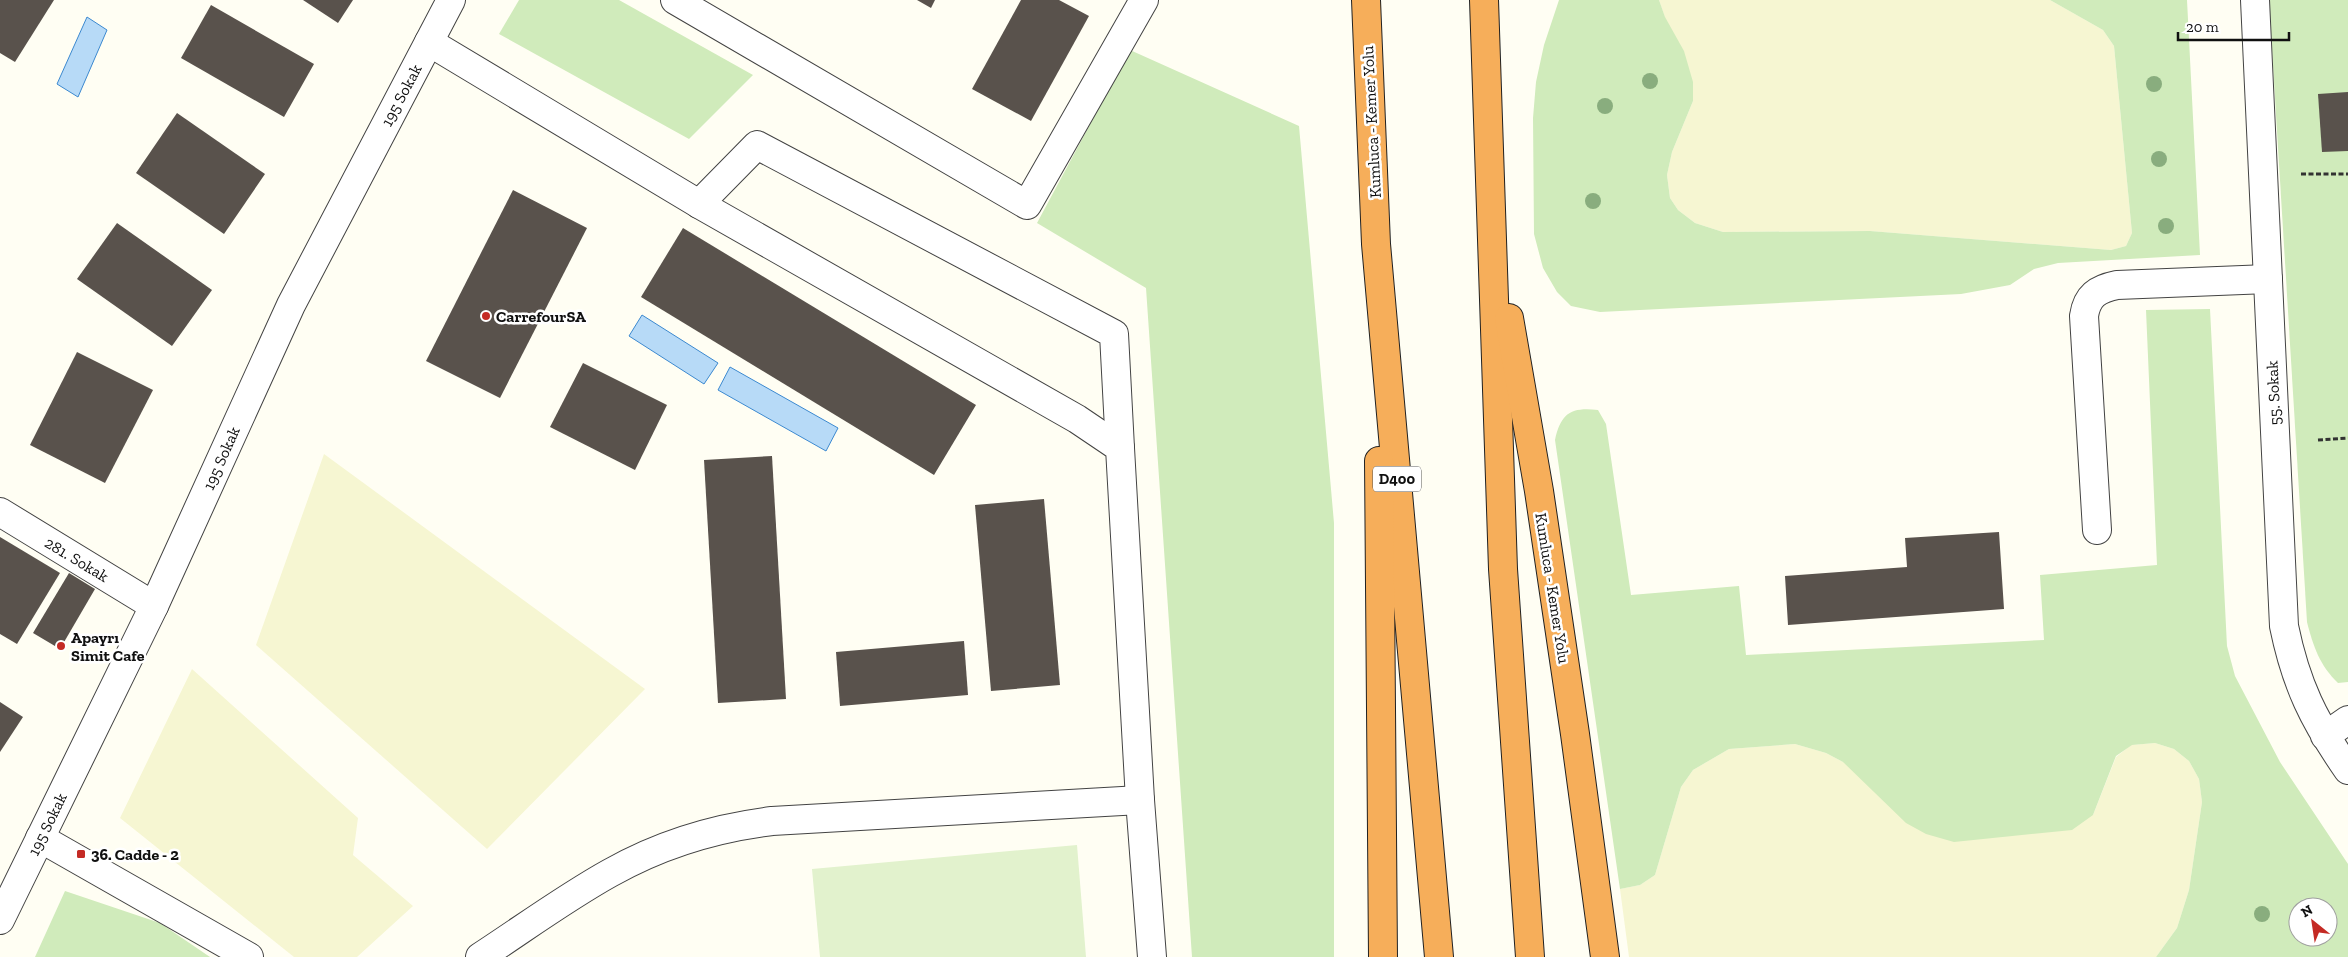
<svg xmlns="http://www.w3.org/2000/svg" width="2348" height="957" font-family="'Zilla Slab',serif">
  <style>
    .farmland { fill: #f6f6d2 }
    .green { fill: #d0ebbb; fill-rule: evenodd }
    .pitch { fill: #e2f2cd }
    .water { fill: #b7daf7; stroke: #3c89d0 }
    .building { fill: #59524c }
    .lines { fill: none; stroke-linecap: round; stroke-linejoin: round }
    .minor-casing { stroke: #434343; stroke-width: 30 }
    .highway-casing { stroke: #212121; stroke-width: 30 }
    .path { stroke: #323232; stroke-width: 3; stroke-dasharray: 5 2.5; stroke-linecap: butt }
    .minor { stroke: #fff; stroke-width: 28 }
    .highway { stroke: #f6ae5a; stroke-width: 28 }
    .tree { fill: #89ad7e }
    .poi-dot { fill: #c42a24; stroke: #fff; stroke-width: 2 }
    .labels { text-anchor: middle; stroke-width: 5; stroke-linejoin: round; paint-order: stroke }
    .shield { fill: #fff; stroke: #585858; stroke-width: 1 }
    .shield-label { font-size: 15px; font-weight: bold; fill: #101010 }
    .street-label { font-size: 16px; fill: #101010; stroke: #fff }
    .poi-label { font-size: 16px; font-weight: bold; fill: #101010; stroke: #fff; text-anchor: start }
  </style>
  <rect width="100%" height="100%" fill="#fffef3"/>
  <g class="farmland">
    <polygon points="1659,0 2050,0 2103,30 2114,46 2132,233 2126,246 2111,250 1870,231 1723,232 1695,223 1678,210 1670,198 1667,175 1672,152 1693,101"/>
    <polygon points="324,454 645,689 487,849 256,645"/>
    <polygon points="192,669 358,818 353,855 413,906 357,957 294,957 120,818"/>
    <polygon points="2155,743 2174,749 2189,761 2199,779 2202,802 2189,890 2177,928 2156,957 1629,957 1620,889 1640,885 1655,875 1681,787 1693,770 1729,749 1795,744 1826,753 1843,762 2093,815 2116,757 2131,745"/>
  </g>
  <g class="green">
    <polygon points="519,0 619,0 753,75 689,139 499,34"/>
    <polygon points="1559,0 1659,0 1665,17 1684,51 1693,82 1693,101 1672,152 1667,175 1670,198 1678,210 1695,223 1723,232 1870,231 2111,250 2126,246 2132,233 2114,46 2103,30 2050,0 2187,0 2200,255 2058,263 2034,269 2010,285 1961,294 1600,312 1571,306 1557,292 1543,268 1534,234 1533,118 1536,82 1544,45"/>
    <path d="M2269,0H2348V682L2338,683C2320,666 2313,646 2307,622Z"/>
    <polygon points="1130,50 1299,126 1334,523 1334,957 1192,957 1146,288 1037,223"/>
    <path d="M2210,309L2227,646L2235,676L2280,762L2348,864V957H2156L2177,928L2189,890L2202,802L2199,779L2189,761L2174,749L2155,743L2132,745L2116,756L2093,815L2072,830L1954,842L1926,834L1906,823L1843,762L1826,753L1795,744L1729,749L1693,770L1681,787L1655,875L1640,885L1620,889L1555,440C1561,413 1571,407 1598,410L1606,424L1631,595L1739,586L1746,655L2044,640L2040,575L2157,565L2146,310ZM2298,907H2328V937H2298Z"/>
    <polygon points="65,891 160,923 210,957 35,957"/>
  </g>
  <polygon class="pitch" points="1077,845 1086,957 820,957 812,869"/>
  <g class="water">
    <polygon points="87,17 107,30 78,97 57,84"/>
    <polygon points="642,315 718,363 704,384 629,336"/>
    <polygon points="730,367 838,428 826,451 718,390"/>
  </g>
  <g class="building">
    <polygon points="0,0 54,0 15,62 0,53"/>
    <polygon points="303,0 353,0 338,23"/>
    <polygon points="917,0 935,0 931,8"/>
    <polygon points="1021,0 1059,0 1089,16 1031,121 972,89"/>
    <polygon points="211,5 314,64 284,117 181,58"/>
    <polygon points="2348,92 2348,151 2322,152 2318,94"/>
    <polygon points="177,113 265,174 224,234 136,173"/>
    <polygon points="513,190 587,228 500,398 426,361"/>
    <polygon points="117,223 212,290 172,346 77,279"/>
    <polygon points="683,228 976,405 934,475 641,297"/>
    <polygon points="77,352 153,390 105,483 30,445"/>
    <polygon points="583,363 667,405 635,470 550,427"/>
    <polygon points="772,456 786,699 718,703 704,460"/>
    <polygon points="1044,499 1060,685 991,691 975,505"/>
    <polygon points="1999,532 2004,609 1788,625 1785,576 1907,567 1905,538"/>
    <polygon points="0,537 60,573 17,644 0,634"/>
    <polygon points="69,573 95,589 60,649 33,633"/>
    <polygon points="964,641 968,695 840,706 836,652"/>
    <polygon points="0,702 23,717 0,752"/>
  </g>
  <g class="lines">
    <g class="minor-casing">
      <g id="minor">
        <polyline points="675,0 1027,205 1144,0"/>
        <path d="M2255,0L2284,626C2296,685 2314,721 2348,770"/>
        <polyline points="429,42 699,204 1077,419 1120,448 1140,800 1152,957"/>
        <polyline points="699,204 757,145 1114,334 1120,448"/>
        <polyline points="0,512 154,606"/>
        <path d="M2097,530L2084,316C2087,296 2097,289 2117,285L2268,279"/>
        <polyline points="2325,736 2348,720"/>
        <polyline points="40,838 249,957"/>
        <polyline points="0,920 154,606 291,305 451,0"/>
        <path d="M480,957C523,929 565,898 610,873C661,844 715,828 772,821L1140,800"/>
      </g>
    </g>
    <g class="highway-casing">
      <g id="highway">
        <polyline points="1366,0 1376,244 1439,957"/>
        <polyline points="1484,0 1503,569 1530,957"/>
        <polyline points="1509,318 1539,491 1575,734 1605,957"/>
        <polyline points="1379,461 1383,957"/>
      </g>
    </g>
    <g class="path">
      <polyline points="2301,174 2348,174"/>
      <polyline points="2318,440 2348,438"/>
    </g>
    <use href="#minor" class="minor"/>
    <use href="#highway" class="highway"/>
  </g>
  <g class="tree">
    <circle cx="1650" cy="81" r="8"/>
    <circle cx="2154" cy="84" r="8"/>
    <circle cx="1605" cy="106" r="8"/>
    <circle cx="2159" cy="159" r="8"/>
    <circle cx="1593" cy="201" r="8"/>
    <circle cx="2166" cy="226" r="8"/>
    <circle cx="2262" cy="914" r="8"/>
  </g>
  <g class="poi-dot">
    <circle cx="486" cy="316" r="5"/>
    <circle cx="61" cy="646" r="5"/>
    <rect x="76" y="849" width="10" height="10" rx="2.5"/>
  </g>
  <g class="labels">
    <rect class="shield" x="1373" y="466.5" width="48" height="25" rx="4"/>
    <g class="shield-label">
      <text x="1397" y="484">D400</text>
    </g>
    <g class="street-label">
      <text transform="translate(401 95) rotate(-62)" y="6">195 Sokak</text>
      <text transform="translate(1371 122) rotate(-93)" y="6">Kumluca - Kemer Yolu</text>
      <text transform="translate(2273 393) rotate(-93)" y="6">55. Sokak</text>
      <text transform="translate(221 458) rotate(-66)" y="6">195 Sokak</text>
      <text transform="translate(77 559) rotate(31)" y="6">281. Sokak</text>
      <text transform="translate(1553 588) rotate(81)" y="6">Kumluca - Kemer Yolu</text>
      <text transform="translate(47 824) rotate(-64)" y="6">195 Sokak</text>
    </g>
    <g class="poi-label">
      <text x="496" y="322">CarrefourSA</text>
      <text x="71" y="643">Apayrı<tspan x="71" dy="18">Simit Cafe</tspan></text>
      <text x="91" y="860">36. Cadde - 2</text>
    </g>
  </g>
  <g transform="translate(2313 922) rotate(330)"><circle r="24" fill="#ffffff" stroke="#9f9f9f"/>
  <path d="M0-4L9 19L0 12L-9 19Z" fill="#c42a24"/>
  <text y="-8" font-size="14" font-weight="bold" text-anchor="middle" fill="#101010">N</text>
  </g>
  <path d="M2178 32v8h111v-8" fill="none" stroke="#101010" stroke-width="2.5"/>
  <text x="2186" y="32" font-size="15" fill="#101010" stroke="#ffffff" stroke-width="4" paint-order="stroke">20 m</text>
</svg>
